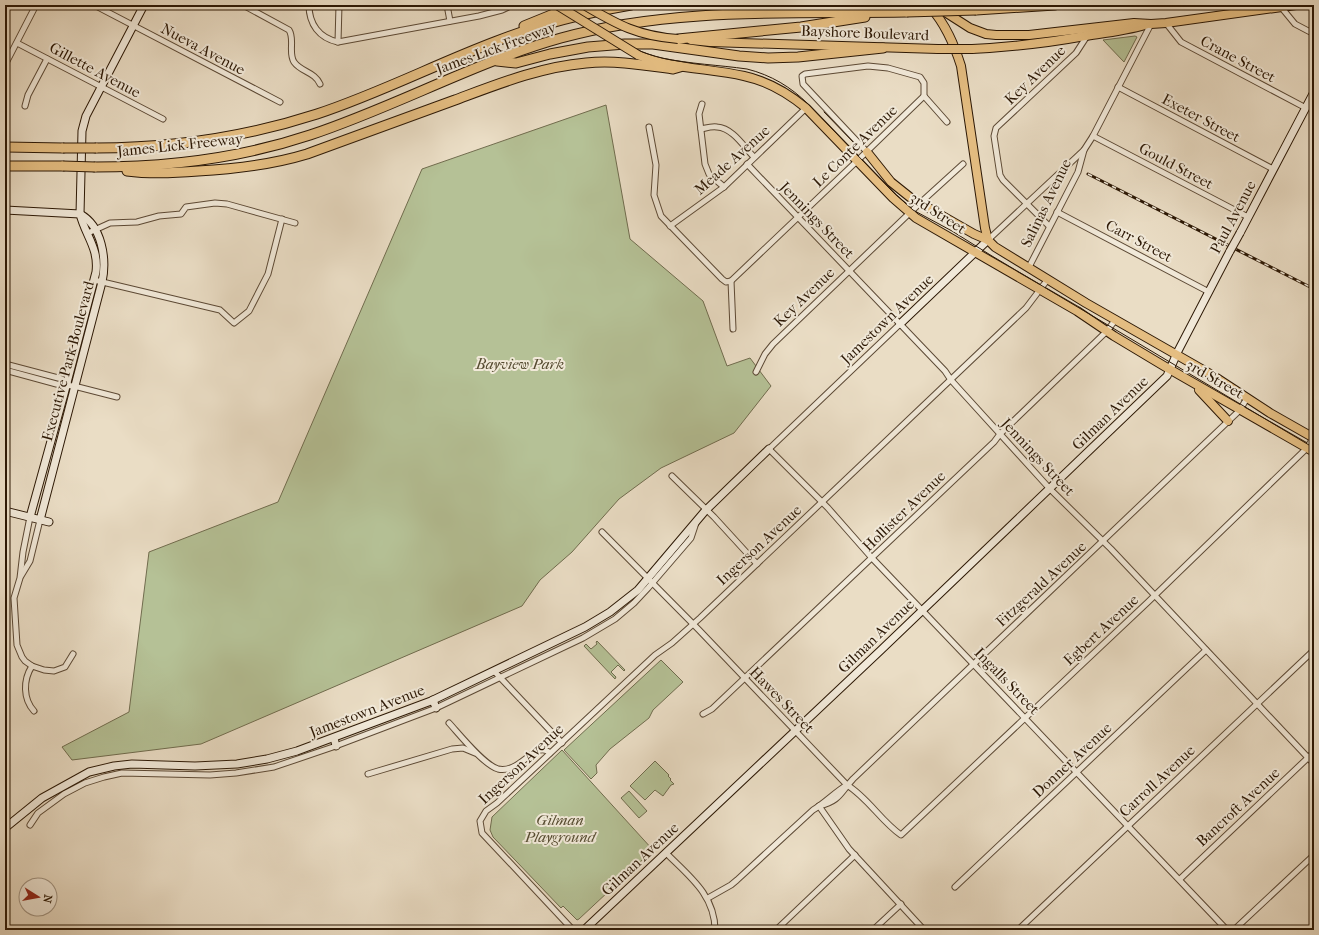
<svg xmlns="http://www.w3.org/2000/svg" width="1319" height="935" font-family="'IM FELL French Canon',serif">
  <style>
    .green { fill: #b5c196; stroke: #706c4e }
    .lines { fill: none; stroke-linecap: round; stroke-linejoin: round }
    .street-casing { stroke: #5c4935; stroke-width: 7 }
    .secondary-casing { stroke: #2c1805; stroke-width: 9 }
    .primary-casing { stroke: #2c1805; stroke-width: 10 }
    .highway-casing { stroke: #2c1805; stroke-width: 11 }
    .street { stroke: #f1e9d9; stroke-width: 5 }
    .secondary { stroke: #f1e9d9; stroke-width: 7 }
    .primary { stroke: #e5be82; stroke-width: 8 }
    .highway { stroke: #e5be82; stroke-width: 9 }
    .tram { stroke: #2c1805; stroke-width: 1 }
    .rail-casing { stroke: #2c1805; stroke-width: 3 }
    .rail { stroke: #f1e9d9; stroke-width: 1.5; stroke-dasharray: 4.5; stroke-linecap: butt }
    .secondary-bridge-casing { stroke: #2c1805; stroke-width: 9; stroke-linecap: butt }
    .primary-bridge-casing { stroke: #2c1805; stroke-width: 10; stroke-linecap: butt }
    .highway-bridge-casing { stroke: #2c1805; stroke-width: 11; stroke-linecap: butt }
    .secondary-bridge { stroke: #f1e9d9; stroke-width: 7 }
    .primary-bridge { stroke: #e5be82; stroke-width: 8 }
    .highway-bridge { stroke: #e5be82; stroke-width: 9 }
    .labels { text-anchor: middle; stroke-width: 4; stroke-linejoin: round; paint-order: stroke }
    .street-label { font-size: 15px; fill: #2c1805; stroke: #f1e9d9 }
    .park-label { font-size: 15px; font-style: italic; fill: #554b30; stroke: #f1e9d9 }
  </style>
  <rect width="100%" height="100%" fill="#eaddc5"/>
  <filter id="stains"><feTurbulence type="fractalNoise" baseFrequency=".005" numOctaves="4"/><feColorMatrix values="0 0 0 0 .2 0 0 0 0 .09 0 0 0 0 .02 0 0 0 .5 -.17"/></filter>
  <radialGradient id="worn" r=".72"><stop offset=".6" stop-color="#630" stop-opacity="0"/><stop offset="1" stop-color="#630" stop-opacity=".3"/></radialGradient>
  <g class="green">
    <polygon points="1135,36 1137,37 1124,62 1103,40"/>
    <polygon points="606,105 630,239 703,301 727,366 750,358 771,386 734,433 661,468 619,499 572,552 540,580 522,606 201,744 72,760 62,747 129,712 149,552 278,502 422,169"/>
    <polygon points="597,641 625,670 624,671 618,665 611,672 616,677 615,679 584,646 586,644 591,649 597,644 596,642"/>
    <polygon points="661,660 683,682 653,710 649,718 610,749 596,765 597,773 591,779 564,750"/>
    <polygon points="562,750 653,850 579,919 577,920 563,906 561,908 493,837 490,830 492,817"/>
    <polygon points="655,761 669,775 668,776 671,779 670,780 674,784 671,785 663,796 655,790 645,800 630,786"/>
    <polygon points="629,791 647,811 639,818 621,798"/>
  </g>
  <g class="lines">
    <g class="street-casing">
      <g id="street">
        <polyline points="94,5 280,102"/>
        <path d="M243,5L289,30C295,39 288,53 294,62C301,72 315,72 320,84"/>
        <path d="M309,5C309,24 319,38 338,42L479,16L502,10L513,5"/>
        <polyline points="447,5 450,21"/>
        <polyline points="1281,7 1295,24 1314,34"/>
        <polyline points="1166,23 1181,42 1306,108"/>
        <polyline points="338,42 339,5"/>
        <polyline points="17,43 163,119"/>
        <polyline points="5,65 36,5"/>
        <polyline points="1118,87 1273,169"/>
        <polyline points="702,104 699,114 705,164 709,174 724,187"/>
        <polyline points="25,106 28,95 47,59"/>
        <polyline points="649,127 656,165 654,195 661,216 722,279 726,282 731,281 857,161 924,96"/>
        <path d="M701,129C706,128 712,126 717,127C733,128 744,147 754,157"/>
        <polyline points="1093,136 1248,217"/>
        <polyline points="867,152 803,84 802,76 805,74 868,66 888,68 920,77 924,83 924,96 947,122"/>
        <polyline points="747,164 945,371 951,380 1050,489 1111,549 1314,764"/>
        <polyline points="1057,212 1209,292"/>
        <polyline points="670,226 724,187 806,108"/>
        <polyline points="1049,226 1003,180 1000,175 994,136 996,128 1076,53 1087,36"/>
        <polyline points="88,233 110,223 137,222 159,216 181,214 186,207 215,203 227,204 295,223"/>
        <polyline points="988,240 1084,150 1093,136 1151,24"/>
        <polyline points="1029,267 1078,172 1084,150"/>
        <polyline points="94,280 220,310 234,323 249,311 268,274 282,219"/>
        <polyline points="731,281 733,329"/>
        <polyline points="900,324 769,449 828,508 872,558 917,605 1227,930"/>
        <polyline points="5,364 62,379 68,383"/>
        <polyline points="5,370 60,385 74,386 117,397"/>
        <polyline points="756,372 765,354 773,344 919,204 963,164"/>
        <polyline points="672,476 714,517 757,564"/>
        <polyline points="30,517 23,552 20,578 14,598 17,645 22,657 25,661 32,666 44,670 54,671 65,667 73,654"/>
        <path d="M602,532L699,630L847,785C868,798 881,821 901,835L1148,602L1307,448L1313,438"/>
        <polyline points="21,576 30,561 40,520"/>
        <path d="M32,666C23,680 23,699 34,711"/>
        <polyline points="494,671 562,743"/>
        <polyline points="703,714 712,709 994,442 1000,434 1107,331 1116,319"/>
        <path d="M449,723C460,735 484,765 498,769C521,774 535,739 550,753"/>
        <polyline points="368,774 452,749 463,748 475,753"/>
        <path d="M819,806C840,801 840,793 853,779L1240,410L1247,398"/>
        <polyline points="819,806 849,849 924,930"/>
        <polyline points="30,825 38,813 64,794 85,783 104,777 122,773 210,775 236,773 274,767 333,747 436,708 583,638 615,619 634,603 648,588 691,538 696,523"/>
        <path d="M666,853C689,876 715,895 715,930"/>
        <polyline points="1180,879 1314,752"/>
        <polyline points="955,887 1206,650"/>
        <path d="M708,898L731,885L737,880L813,810C825,803 835,792 847,785"/>
        <polyline points="1237,927 1314,855"/>
        <polyline points="573,930 482,833 480,821 486,811 497,803 655,655 672,643 700,618 1026,308 1048,279"/>
        <polyline points="776,930 855,855"/>
        <polyline points="873,930 901,904"/>
        <polyline points="1018,930 1314,650"/>
      </g>
    </g>
    <g class="secondary-casing">
      <g id="secondary">
        <path d="M5,210L80,214C102,226 107,259 102,282L40,520"/>
        <polyline points="1240,233 1314,92"/>
        <polyline points="900,324 988,240"/>
        <polyline points="5,511 49,522"/>
        <path d="M30,517L64,394L96,272C99,248 85,235 80,214L82,131L86,116L144,5"/>
        <polyline points="433,700 436,708"/>
        <polyline points="334,738 336,746"/>
        <polyline points="5,828 42,798 89,772 114,766 132,764 195,766 237,764 267,759 297,751 431,701 585,627 610,612 638,590 705,511 769,449"/>
        <polyline points="584,930 881,650 1167,376 1178,351 1230,251"/>
      </g>
    </g>
    <g class="primary-casing">
      <g id="primary">
        <polyline points="934,5 970,28 986,34 996,35 1029,35 1134,23 1151,24 1166,23 1296,5"/>
        <path d="M931,8C946,25 954,44 961,66L985,228L988,240"/>
        <polyline points="691,40 710,42 938,49"/>
        <path d="M972,49C1010,47 1047,43 1085,36C1105,33 1125,31 1145,25"/>
        <path d="M638,55C672,69 708,68 744,76C767,81 788,93 806,108L893,198L916,218L1077,311L1114,336L1164,366L1314,452"/>
        <polyline points="867,152 891,182 911,198 974,234 988,240 995,247 1086,303 1212,375 1270,413 1314,438"/>
        <polyline points="1199,390 1228,421"/>
      </g>
    </g>
    <g class="highway-casing">
      <g id="highway">
        <polyline points="976,10 1055,5"/>
        <polyline points="524,26 556,13 585,5"/>
        <polyline points="678,39 801,27 865,17"/>
        <polyline points="497,61 516,63 550,54 588,47 625,44 653,44 739,56 768,58 798,57 883,48"/>
        <polyline points="5,147 63,148"/>
        <path d="M96,148C171,148 246,137 317,114C378,94 436,64 497,41C540,24 585,13 631,5"/>
        <polyline points="5,166 63,166"/>
        <path d="M95,167C168,167 241,158 310,135C395,107 475,62 561,38C673,7 791,14 907,12"/>
        <path d="M127,171C150,174 174,173 198,171C235,169 271,165 307,154C357,136 406,118 455,100C498,84 540,67 586,63C615,60 644,65 673,69L680,67"/>
      </g>
    </g>
    <use href="#street" class="street"/>
    <use href="#secondary" class="secondary"/>
    <use href="#primary" class="primary"/>
    <use href="#highway" class="highway"/>
    <g class="tram">
      <path d="M563,5C594,25 626,50 662,58C690,64 719,65 747,69C771,75 791,87 808,104L893,192L913,210L952,231L992,256L1314,448"/>
      <polyline points="824,112 859,148"/>
    </g>
    <g class="rail-casing">
      <polyline id="rail" points="1088,174 1314,289"/>
    </g>
    <use href="#rail" class="rail"/>
    <g class="secondary-bridge-casing">
      <polyline id="secondary-bridge" points="1230,251 1240,233"/>
    </g>
    <g class="primary-bridge-casing">
      <g id="primary-bridge">
        <polyline points="557,5 638,55"/>
        <path d="M584,5C618,25 638,36 678,39"/>
        <polyline points="938,49 972,49"/>
      </g>
    </g>
    <g class="highway-bridge-casing">
      <g id="highway-bridge">
        <polyline points="907,12 976,10"/>
        <polyline points="63,148 96,148"/>
        <polyline points="63,166 95,167"/>
      </g>
    </g>
    <use href="#secondary-bridge" class="secondary-bridge"/>
    <use href="#primary-bridge" class="primary-bridge"/>
    <use href="#highway-bridge" class="highway-bridge"/>
  </g>
  <g class="labels">
    <g class="street-label">
      <text transform="translate(865 33) rotate(2)" y="5">Bayshore Boulevard</text>
      <text transform="translate(496 48) rotate(-20)" y="5">James Lick Freeway</text>
      <text transform="translate(203 49) rotate(28)" y="5">Nueva Avenue</text>
      <text transform="translate(1238 59) rotate(28)" y="5">Crane Street</text>
      <text transform="translate(95 70) rotate(28)" y="5">Gillette Avenue</text>
      <text transform="translate(1035 75) rotate(-44)" y="5">Key Avenue</text>
      <text transform="translate(1201 118) rotate(28)" y="5">Exeter Street</text>
      <text transform="translate(180 145) rotate(-6)" y="5">James Lick Freeway</text>
      <text transform="translate(855 146) rotate(-44)" y="5">Le Conte Avenue</text>
      <text transform="translate(732 160) rotate(-42)" y="5">Meade Avenue</text>
      <text transform="translate(1176 166) rotate(28)" y="5">Gould Street</text>
      <text transform="translate(1046 203) rotate(-64)" y="5">Salinas Avenue</text>
      <text transform="translate(938 213) rotate(33)" y="5">3rd Street</text>
      <text transform="translate(1233 217) rotate(-62)" y="5">Paul Avenue</text>
      <text transform="translate(817 220) rotate(46)" y="5">Jennings Street</text>
      <text transform="translate(1139 241) rotate(28)" y="5">Carr Street</text>
      <text transform="translate(804 297) rotate(-44)" y="5">Key Avenue</text>
      <text transform="translate(887 319) rotate(-44)" y="5">Jamestown Avenue</text>
      <text transform="translate(68 361) rotate(-75)" y="5">Executive Park Boulevard</text>
      <text transform="translate(1215 379) rotate(30)" y="5">3rd Street</text>
      <text transform="translate(1110 413) rotate(-44)" y="5">Gilman Avenue</text>
      <text transform="translate(1038 457) rotate(47)" y="5">Jennings Street</text>
      <text transform="translate(904 511) rotate(-44)" y="5">Hollister Avenue</text>
      <text transform="translate(759 545) rotate(-43)" y="5">Ingerson Avenue</text>
      <text transform="translate(1041 584) rotate(-43)" y="5">Fitzgerald Avenue</text>
      <text transform="translate(1101 630) rotate(-43)" y="5">Egbert Avenue</text>
      <text transform="translate(876 636) rotate(-44)" y="5">Gilman Avenue</text>
      <text transform="translate(1007 681) rotate(46)" y="5">Ingalls Street</text>
      <text transform="translate(782 700) rotate(46)" y="5">Hawes Street</text>
      <text transform="translate(367 711) rotate(-21)" y="5">Jamestown Avenue</text>
      <text transform="translate(1072 760) rotate(-43)" y="5">Donner Avenue</text>
      <text transform="translate(521 764) rotate(-43)" y="5">Ingerson Avenue</text>
      <text transform="translate(1157 781) rotate(-43)" y="5">Carroll Avenue</text>
      <text transform="translate(1238 807) rotate(-43)" y="5">Bancroft Avenue</text>
      <text transform="translate(640 859) rotate(-43)" y="5">Gilman Avenue</text>
    </g>
    <g class="park-label">
      <text x="520" y="369">Bayview Park</text>
      <text x="560" y="825">Gilman<tspan x="560" dy="17">Playground</tspan></text>
    </g>
  </g>
  <rect width="1319" height="935" fill="none" stroke="#eaddc5" stroke-width="20"/>
  <rect x="6" y="6" width="1307" height="923" fill="none" stroke="#2c1805" stroke-width="2"/>
  <rect x="10" y="10" width="1299" height="915" fill="none" stroke="#2c1805"/>
  <g transform="translate(38 897) rotate(101)"><circle r="19" fill="#f1e9d9" stroke="#a29584"/>
  <path d="M0-3L7 15L0 10L-7 15Z" fill="#8f2418"/>
  <text y="-6" font-size="11" font-weight="bold" text-anchor="middle" fill="#2c1805">N</text>
  </g>
  <rect width="100%" height="100%" filter="url(#stains)"/>
  <rect width="100%" height="100%" fill="url(#worn)"/>
</svg>
